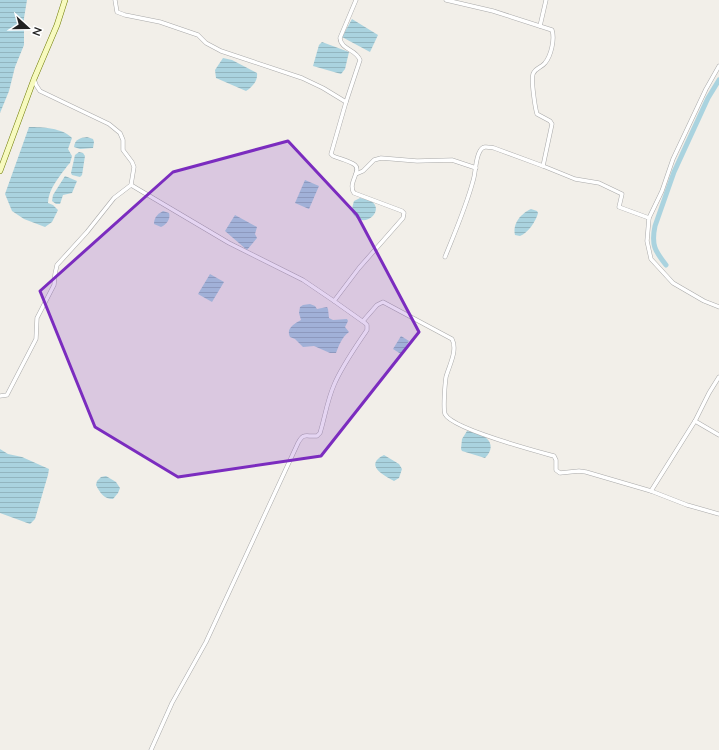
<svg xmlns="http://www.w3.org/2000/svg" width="719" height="750" font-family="Mulish,sans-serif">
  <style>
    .water { fill: url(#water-rules) }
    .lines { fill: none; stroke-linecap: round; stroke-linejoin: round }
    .canal { stroke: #aad3df; stroke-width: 5 }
    .minor-casing { stroke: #a9a9a9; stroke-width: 4.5 }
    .secondary-casing { stroke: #707d05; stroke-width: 6 }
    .minor { stroke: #fff; stroke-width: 3.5 }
    .secondary { stroke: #f7fabf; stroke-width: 5 }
    .marked { fill: #7b2cbf; fill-opacity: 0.2; stroke: #7b2cbf; stroke-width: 3; stroke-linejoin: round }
  </style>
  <defs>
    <pattern id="water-rules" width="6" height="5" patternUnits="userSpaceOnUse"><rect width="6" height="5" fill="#aad3df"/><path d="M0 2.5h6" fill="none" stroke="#92b5bf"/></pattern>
  </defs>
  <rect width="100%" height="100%" fill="#f2efe9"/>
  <g class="water">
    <polygon points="0,0 27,0 24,18 24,45 15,67 9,91 0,113"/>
    <polygon points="352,19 378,35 370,52 342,37"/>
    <polygon points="322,42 349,52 345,69 341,74 313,66 319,45"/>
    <path d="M223,58L232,60L257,73C258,81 252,87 246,91L216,78L215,70Z"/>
    <path d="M29,127C42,127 63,128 72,138L68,149L72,156L70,163L68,165C60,176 48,189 48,203L53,205L58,210L52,222L45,227L24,219L12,211L5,194Z"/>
    <path d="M87,137L93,139L94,142L93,148L80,149L74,147C75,139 80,138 87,137Z"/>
    <polygon points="79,152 83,153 85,156 82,175 80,177 72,175 71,173 75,155"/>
    <polygon points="65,176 77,181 72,193 63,195 60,204 56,204 52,201 53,195"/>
    <polygon points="305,180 319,186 309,209 295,203"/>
    <path d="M360,198C390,201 371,228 357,218C350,213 352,208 354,201Z"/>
    <path d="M531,209L537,211L538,213C536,221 528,233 520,236L515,235C512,223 522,213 531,209Z"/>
    <path d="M163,211L169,213C171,219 166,225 161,227L154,224C154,217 158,214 163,211Z"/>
    <polygon points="235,215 257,227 255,234 257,238 247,250 225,231"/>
    <polygon points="210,274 224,282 212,302 198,294"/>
    <path d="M310,304L315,306L317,309L327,307L328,309L329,318L333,320L347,319L348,321L345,327L349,332C341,338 339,346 336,353H330L314,346L303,347L295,339L290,337C286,328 294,324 301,320L299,313L300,307L303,305Z"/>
    <polygon points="401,336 409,341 401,354 393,349"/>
    <path d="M467,431C482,431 500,443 485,458L462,451L461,449L462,439Z"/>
    <polygon points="0,449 8,454 22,457 49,469 48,475 35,519 30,524 0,513"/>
    <path d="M384,455L399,464L402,469L399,478L394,481C383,475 364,465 384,455Z"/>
    <path d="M106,476L116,482L120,488L118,493L113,499C104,499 100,493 96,485L97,481L101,477Z"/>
  </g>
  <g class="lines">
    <path class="canal" d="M666,265C655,251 651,245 655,226L674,172L708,98L719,80"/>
    <g class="minor-casing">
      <g id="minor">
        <path d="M115,0L117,12L125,15L160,22L198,35L206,43L221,51L302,78L323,88L346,102L331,154L333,156C340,159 350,161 355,165C362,171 347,183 354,193L402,211L404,213L403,218L359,268L334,301L365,323L367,325V330C355,348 342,366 334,385C327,401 325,417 320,433L317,436C306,437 304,432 298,443L206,642L172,703L151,750"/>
        <path d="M446,0L493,11L552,30C555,39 551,56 545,63C541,68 535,68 533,74C531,81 535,107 537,114L550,121L552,124L543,166L575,179L599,183L622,194L619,207L649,218"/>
        <polyline points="540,26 546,0"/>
        <polyline points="719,66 706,89 673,159 662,191 649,218 647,241 651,259 673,283 704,301 719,307"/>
        <polyline points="34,79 36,85 40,91 109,124 120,133 123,140 123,150 132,162 134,167 131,185 229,243 303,280 334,301"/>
        <path d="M346,102L360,60C356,49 341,50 340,38L356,0"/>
        <polyline points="356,174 363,171 374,160 381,158 417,161 452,160 476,168"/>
        <path d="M445,257C455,232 466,207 473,181C476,172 475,159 480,151C483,145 488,147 494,148L543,166"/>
        <path d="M363,321L377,305L383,302L452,339C458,350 449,366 446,377C445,384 443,408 445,414C452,429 536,451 554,456L556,460V470L560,473L579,471L586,472L651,491L687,505L719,514"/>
        <polyline points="0,396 7,395 36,339 37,318 54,285 55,274 57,265 87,232 114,198 131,185"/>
        <polyline points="695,421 719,435"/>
        <polyline points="651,491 695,421 709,393 719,377"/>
      </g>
    </g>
    <g class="secondary-casing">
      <polyline id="secondary" points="0,171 34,79 57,25 65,0"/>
    </g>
    <use href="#minor" class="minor"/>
    <use href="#secondary" class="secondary"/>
  </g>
  <path class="marked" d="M288,141L357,215L419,332L321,456L178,477L95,427L40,291L173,172Z"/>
  <g transform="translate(28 28) rotate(111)" stroke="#ffffff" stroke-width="3" paint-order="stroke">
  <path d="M0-3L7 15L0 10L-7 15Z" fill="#222222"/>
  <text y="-6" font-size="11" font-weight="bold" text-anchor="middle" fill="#222222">N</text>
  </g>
</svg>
